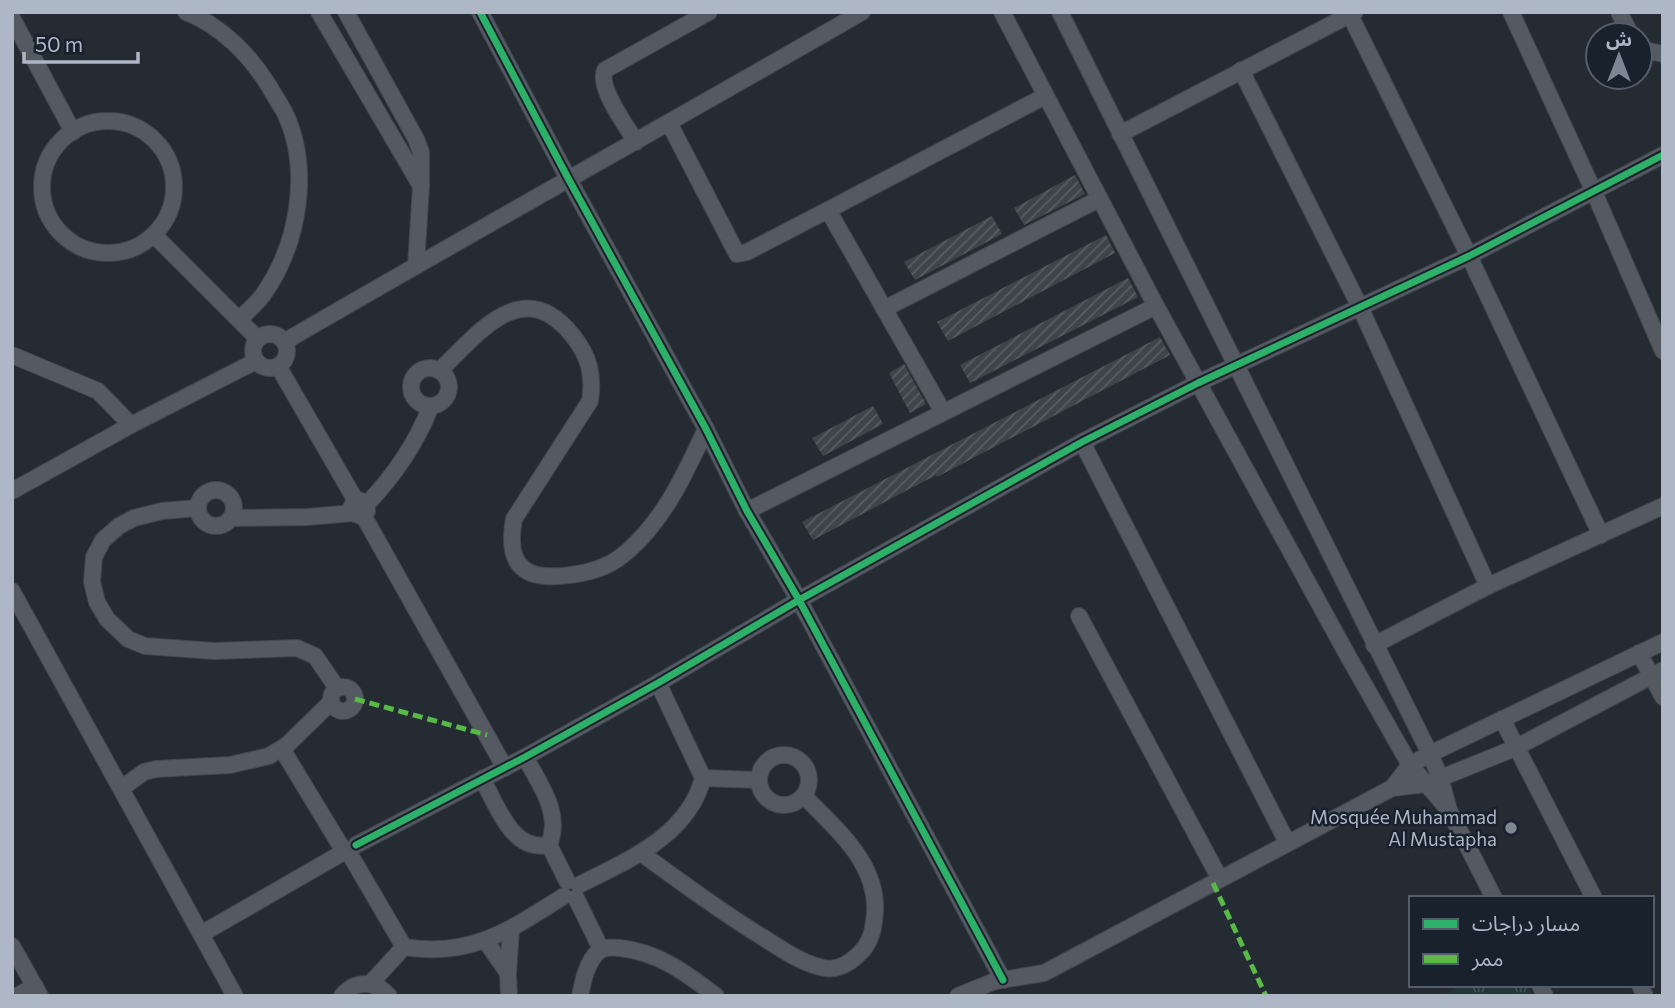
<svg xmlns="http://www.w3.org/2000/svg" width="1675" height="1008" font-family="Commissioner,'Noto Sans Arabic',sans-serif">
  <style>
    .grass { fill: url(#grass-tufts) }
    .building { fill: url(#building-hatch) }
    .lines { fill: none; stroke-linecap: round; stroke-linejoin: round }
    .street-casing { stroke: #41464c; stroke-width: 18 }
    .street { stroke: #545962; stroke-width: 16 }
    .quiet { stroke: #58b947; stroke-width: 5; stroke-dasharray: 10 5; stroke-linecap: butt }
    .cycleway-casing { stroke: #19212d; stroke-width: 11 }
    .cycleway { stroke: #2db169; stroke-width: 7 }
    .poi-dot { fill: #7d8693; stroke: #19212d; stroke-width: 2.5 }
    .labels { text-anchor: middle; stroke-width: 5; stroke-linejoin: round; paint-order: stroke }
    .poi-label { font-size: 19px; fill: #adb7c6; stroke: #19212d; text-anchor: end }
  </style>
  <defs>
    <pattern id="grass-tufts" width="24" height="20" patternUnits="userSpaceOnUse" patternTransform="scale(1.75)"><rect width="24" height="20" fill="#223539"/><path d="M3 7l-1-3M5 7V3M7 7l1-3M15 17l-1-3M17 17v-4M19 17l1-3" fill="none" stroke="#3f5054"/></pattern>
    <pattern id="building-hatch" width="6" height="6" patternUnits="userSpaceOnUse" patternTransform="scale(1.75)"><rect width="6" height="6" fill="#3f444b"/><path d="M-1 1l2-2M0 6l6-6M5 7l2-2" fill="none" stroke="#585d63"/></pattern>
  </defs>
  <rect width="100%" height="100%" fill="#252b33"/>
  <polygon class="grass" points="1461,985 1526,985 1532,996 1442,996"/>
  <g class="building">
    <polygon points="1075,175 1085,194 1024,225 1014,208"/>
    <polygon points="992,216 1002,234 915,280 904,262"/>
    <polygon points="1106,235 1115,253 948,341 937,322"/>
    <polygon points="1128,278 1138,297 970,383 960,365"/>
    <polygon points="1160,337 1170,355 937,477 936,475 813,540 802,522"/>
    <polygon points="904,364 926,404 910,413 889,373"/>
    <polygon points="873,406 883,424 823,456 812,438"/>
  </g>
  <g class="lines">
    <g class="street-casing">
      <g id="street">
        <path d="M186,12C220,25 250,55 269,86C274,95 280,104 285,113C311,169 299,242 265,292C258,303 248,311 239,319"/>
        <polyline points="319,12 421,186 416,265"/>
        <polyline points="346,12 416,139 421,152 421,186"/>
        <polyline points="480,12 569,180 706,429 747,511 799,600 1003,980"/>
        <polyline points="1002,12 1156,306 1348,656 1410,765 1447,808"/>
        <polyline points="1060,12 1430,754 1440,777 1449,810 1494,898"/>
        <polyline points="1511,12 1594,192 1663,351"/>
        <polyline points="1619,12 1631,35"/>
        <polyline points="1350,15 1469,256 1601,535"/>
        <polyline points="12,18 73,132"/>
        <polyline points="1640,49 1663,54"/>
        <polyline points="1241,70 1360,307 1488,586"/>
        <circle cx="108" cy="187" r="66"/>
        <polyline points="669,123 737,254 747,252 828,210"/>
        <polyline points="1120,134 1355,12"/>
        <path d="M636,142C626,125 597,87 605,70L709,12"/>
        <polyline points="154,235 258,339"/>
        <polyline points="884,309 1099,199"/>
        <circle cx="270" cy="351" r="17"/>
        <path d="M284,342C476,230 670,123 862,12"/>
        <polyline points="12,355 98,391 131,425"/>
        <polyline points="278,366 356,501"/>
        <circle cx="430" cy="387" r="19"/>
        <path d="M439,371C479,333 523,273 573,336C589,356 594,375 590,401L514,519C511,535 509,558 524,569C541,583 589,574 607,565C615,562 622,556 629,550C665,518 686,472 706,429"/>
        <polyline points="943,412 828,210 1045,96"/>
        <polyline points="1082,442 1287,842"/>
        <circle cx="216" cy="508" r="18"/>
        <polyline points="12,491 131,425 256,361"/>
        <path d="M366,505C395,475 416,444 431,406"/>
        <polyline points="198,508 162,511 134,518 119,526 103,540 94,557 92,582 97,602 107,619 128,639 145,646 214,651 297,648 315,656 337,688"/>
        <polyline points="747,511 1156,306"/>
        <polyline points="363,515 505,768"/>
        <polyline points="231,518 307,517 353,513 361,516 367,511 365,503 359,500 354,502 351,508 353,513"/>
        <polyline points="12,591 235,996"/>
        <polyline points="1079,616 1220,879"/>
        <polyline points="1374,645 1488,586 1663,506"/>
        <polyline points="1639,653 1663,697"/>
        <circle cx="343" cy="699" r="12"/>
        <polyline points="1502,719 1594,898"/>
        <polyline points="282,749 342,848"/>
        <circle cx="784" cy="780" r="25"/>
        <path d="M525,757C540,785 562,813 549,845L567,881"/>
        <polyline points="703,778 759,780"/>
        <path d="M482,779C498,806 511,852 549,845"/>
        <polyline points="122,788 144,772 156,769 230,765 269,756 287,745 331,702"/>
        <polyline points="1392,788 1410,765 1430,754 1663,642"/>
        <polyline points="356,845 525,757 658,683 799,600 1082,442 1198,383 1469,256 1663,155"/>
        <path d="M641,853C681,882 721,912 764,938C781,949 800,962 820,967C835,972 849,964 859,954C868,946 873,933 874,921C883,867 837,830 804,796"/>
        <path d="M352,858L404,947C471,958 510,930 564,896"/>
        <path d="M579,885C628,860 688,836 703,778L658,683"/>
        <polyline points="576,898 601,949"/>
        <polyline points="203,933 342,853"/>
        <polyline points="485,940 508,973"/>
        <polyline points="12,946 40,996"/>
        <polyline points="370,984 404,947"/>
        <polyline points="1540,985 1545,996"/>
        <polyline points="1640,985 1645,996"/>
        <polyline points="17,996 35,986"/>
        <path d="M342,996C355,980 375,980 389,996"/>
        <polyline points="509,996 508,973 511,930"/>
        <path d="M580,996C583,981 587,961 599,951C605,947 613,947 620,948C658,952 686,973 716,996"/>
        <polyline points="958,996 995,981 1044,973 1392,788 1426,784 1515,748 1663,670"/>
      </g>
    </g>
    <use href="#street" class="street"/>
    <g class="quiet">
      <polyline points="355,699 487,735"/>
      <polyline points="1213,883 1266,996"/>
    </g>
    <g class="cycleway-casing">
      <g id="cycleway">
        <polyline points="480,12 569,180 706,429 747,511 799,600 1003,980"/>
        <polyline points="356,845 525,757 658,683 799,600 1082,442 1198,383 1469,256 1663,155"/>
      </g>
    </g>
    <use href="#cycleway" class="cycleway"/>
  </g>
  <circle class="poi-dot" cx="1511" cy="828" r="7"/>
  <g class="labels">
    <g class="poi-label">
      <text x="1497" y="824">Mosquée Muhammad<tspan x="1497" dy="22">Al Mustapha</tspan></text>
    </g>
  </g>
  <rect width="1675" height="1008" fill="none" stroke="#adb7c6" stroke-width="28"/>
  <rect x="1409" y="896" width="245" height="91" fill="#19212d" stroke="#545d6a" stroke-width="2"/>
  <rect x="1423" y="919" width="35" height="10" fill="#2db169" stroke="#545d6a" stroke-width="2"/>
  <text x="1472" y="931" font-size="21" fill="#adb7c6">مسار دراجات</text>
  <rect x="1423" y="954" width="35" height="10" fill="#58b947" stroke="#545d6a" stroke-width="2"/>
  <text x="1472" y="966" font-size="21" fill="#adb7c6">ممر</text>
  <g transform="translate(1619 56)"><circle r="33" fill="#19212d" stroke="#545d6a" stroke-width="2"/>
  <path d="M0-5L12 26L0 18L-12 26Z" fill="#7d8693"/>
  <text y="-10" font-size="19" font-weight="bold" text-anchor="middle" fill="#adb7c6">ش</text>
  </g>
  <path d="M24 52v10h114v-10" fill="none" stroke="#adb7c6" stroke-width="3.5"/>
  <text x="35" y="52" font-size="21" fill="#adb7c6" stroke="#19212d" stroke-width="5" paint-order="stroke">50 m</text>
</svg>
